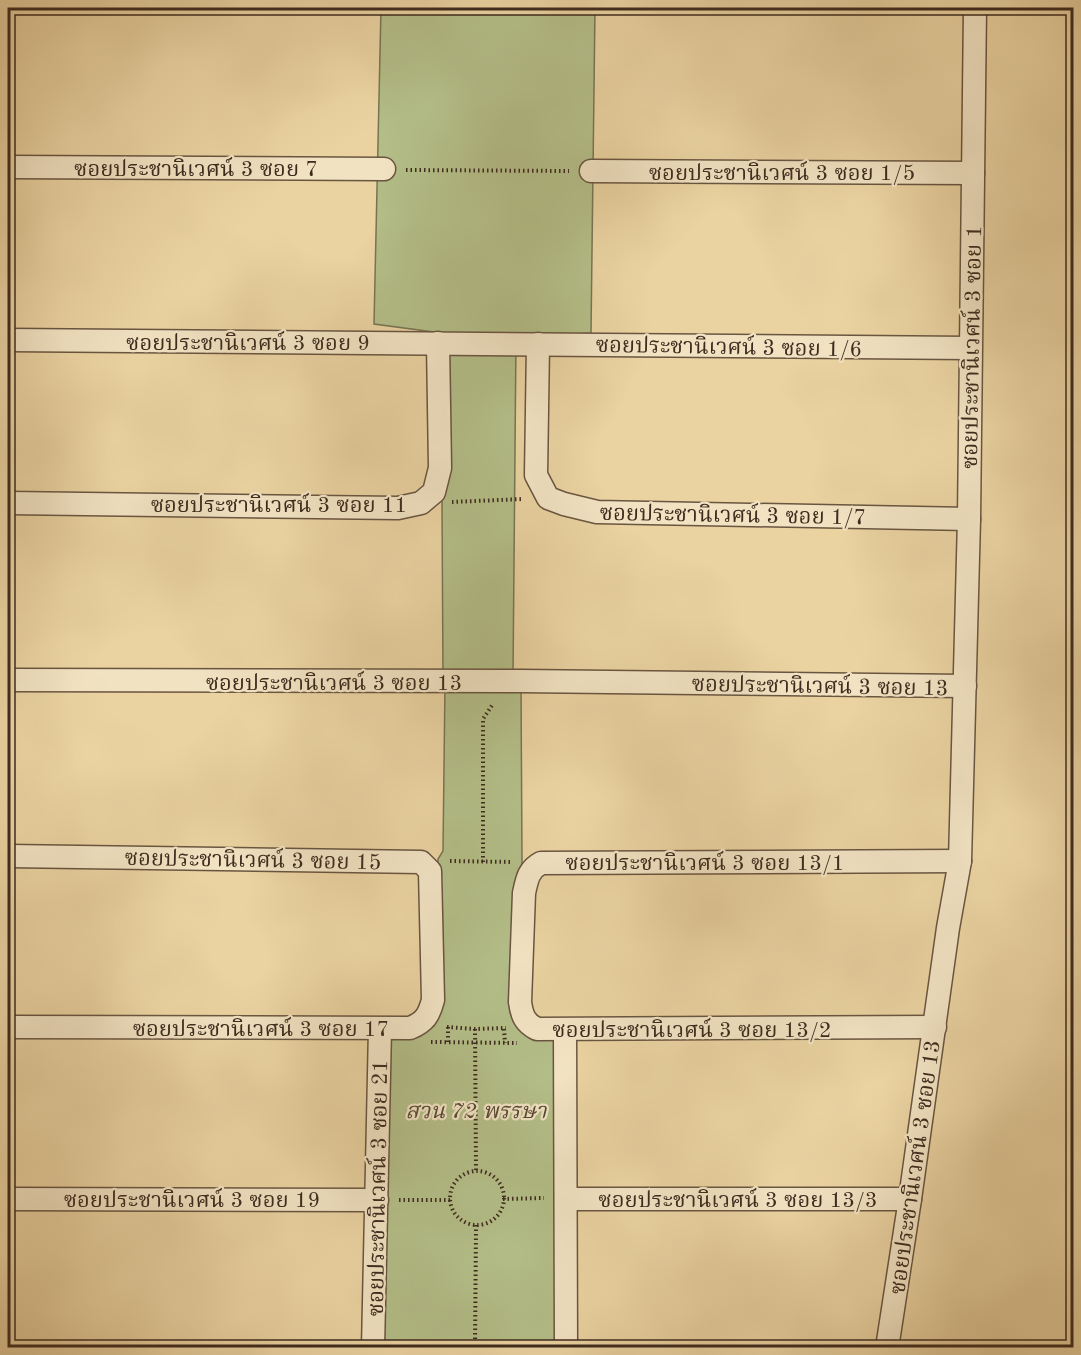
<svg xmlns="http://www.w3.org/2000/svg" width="1081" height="1355" font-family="'Old Standard TT','Noto Serif Thai',serif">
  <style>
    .green { fill: #b3bd87; stroke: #787453; stroke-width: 1.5 }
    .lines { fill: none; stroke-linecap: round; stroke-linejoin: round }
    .street-casing { stroke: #695540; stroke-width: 25 }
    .path { stroke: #3e2b1f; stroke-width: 4; stroke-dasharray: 1.5 3; stroke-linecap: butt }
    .street { stroke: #f1e2c2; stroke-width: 22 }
    .labels { text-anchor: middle; stroke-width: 4.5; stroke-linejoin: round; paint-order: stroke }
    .street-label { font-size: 22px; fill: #3e2b1f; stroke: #f1e2c2 }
    .park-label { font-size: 22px; font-style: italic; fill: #554834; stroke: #f1e2c2 }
  </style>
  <rect width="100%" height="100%" fill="#ead2a1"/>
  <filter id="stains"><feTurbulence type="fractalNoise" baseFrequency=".00333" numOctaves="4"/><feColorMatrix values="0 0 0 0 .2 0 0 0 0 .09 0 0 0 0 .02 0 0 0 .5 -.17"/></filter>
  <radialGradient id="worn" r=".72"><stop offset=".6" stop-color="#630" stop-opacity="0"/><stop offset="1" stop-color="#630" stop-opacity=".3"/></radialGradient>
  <g class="green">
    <polygon points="381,8 595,8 591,333 516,338 513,675 443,675 441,333 374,324"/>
    <polygon points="445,684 521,684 522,861 519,1028 570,1027 566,1347 384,1348 385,1028 434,1026 438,859 443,851"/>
  </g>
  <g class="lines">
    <g class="street-casing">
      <g id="street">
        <polyline points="8,167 384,169"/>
        <polyline points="591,171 973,173"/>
        <polyline points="8,340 970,348"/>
        <polyline points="538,344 536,475 548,498 564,504 597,512 969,519"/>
        <polyline points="8,503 398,508 421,503 434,492 440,468 438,343"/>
        <polyline points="8,680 521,681 965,686"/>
        <path d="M8,856L421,862L430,871L433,1000C429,1015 425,1022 410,1028L8,1027"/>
        <path d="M935,1027L537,1029C525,1023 522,1016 520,1002L524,893C527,880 528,870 541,863L960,861"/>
        <polyline points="565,1030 566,1348"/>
        <polyline points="8,1199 377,1200"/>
        <polyline points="566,1199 910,1199"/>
        <polyline points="373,1348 380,1029"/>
        <polyline points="887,1348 910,1199 948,928 960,861 969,519 975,8"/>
      </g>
    </g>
    <g class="path">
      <polyline points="406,170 569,171"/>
      <polyline points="452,502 523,499"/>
      <polyline points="450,861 512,862"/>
      <polyline points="483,862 483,719 493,704"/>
      <polyline points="447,1027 475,1029 506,1028"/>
      <polyline points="448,1027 448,1043"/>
      <polyline points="475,1029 476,1171"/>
      <polyline points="504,1029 505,1043"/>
      <polyline points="431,1042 517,1043"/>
      <circle cx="477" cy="1198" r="27"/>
      <polyline points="503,1199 544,1198"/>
      <polyline points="399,1200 450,1200"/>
      <polyline points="475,1348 476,1224"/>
    </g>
    <use href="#street" class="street"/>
  </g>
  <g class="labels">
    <g class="street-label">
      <text x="196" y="176">ซอยประชานิเวศน์ 3 ซอย 7</text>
      <text x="782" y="180">ซอยประชานิเวศน์ 3 ซอย 1/5</text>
      <text x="248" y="350">ซอยประชานิเวศน์ 3 ซอย 9</text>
      <text transform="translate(729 346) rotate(1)" y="8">ซอยประชานิเวศน์ 3 ซอย 1/6</text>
      <text transform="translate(971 347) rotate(-89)" y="8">ซอยประชานิเวศน์ 3 ซอย 1</text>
      <text x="279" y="512">ซอยประชานิเวศน์ 3 ซอย 11</text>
      <text transform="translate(733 514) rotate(1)" y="8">ซอยประชานิเวศน์ 3 ซอย 1/7</text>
      <text x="334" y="690">ซอยประชานิเวศน์ 3 ซอย 13</text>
      <text transform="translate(820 685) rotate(1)" y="8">ซอยประชานิเวศน์ 3 ซอย 13</text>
      <text transform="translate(253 859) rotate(1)" y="8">ซอยประชานิเวศน์ 3 ซอย 15</text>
      <text x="705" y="870">ซอยประชานิเวศน์ 3 ซอย 13/1</text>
      <text x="261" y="1036">ซอยประชานิเวศน์ 3 ซอย 17</text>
      <text x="692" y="1037">ซอยประชานิเวศน์ 3 ซอย 13/2</text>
      <text transform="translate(914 1167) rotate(-82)" y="8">ซอยประชานิเวศน์ 3 ซอย 13</text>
      <text transform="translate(377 1188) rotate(-89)" y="8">ซอยประชานิเวศน์ 3 ซอย 21</text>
      <text x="192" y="1207">ซอยประชานิเวศน์ 3 ซอย 19</text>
      <text x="738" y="1207">ซอยประชานิเวศน์ 3 ซอย 13/3</text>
    </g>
    <g class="park-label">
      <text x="476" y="1118">สวน 72 พรรษา</text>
    </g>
  </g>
  <rect width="1081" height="1355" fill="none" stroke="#ead2a1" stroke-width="30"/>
  <rect x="9" y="9" width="1063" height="1337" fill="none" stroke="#3e2b1f" stroke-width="3"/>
  <rect x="15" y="15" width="1051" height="1325" fill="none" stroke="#3e2b1f" stroke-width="1.5"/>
  <rect width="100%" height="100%" filter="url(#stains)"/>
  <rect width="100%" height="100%" fill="url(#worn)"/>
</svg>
